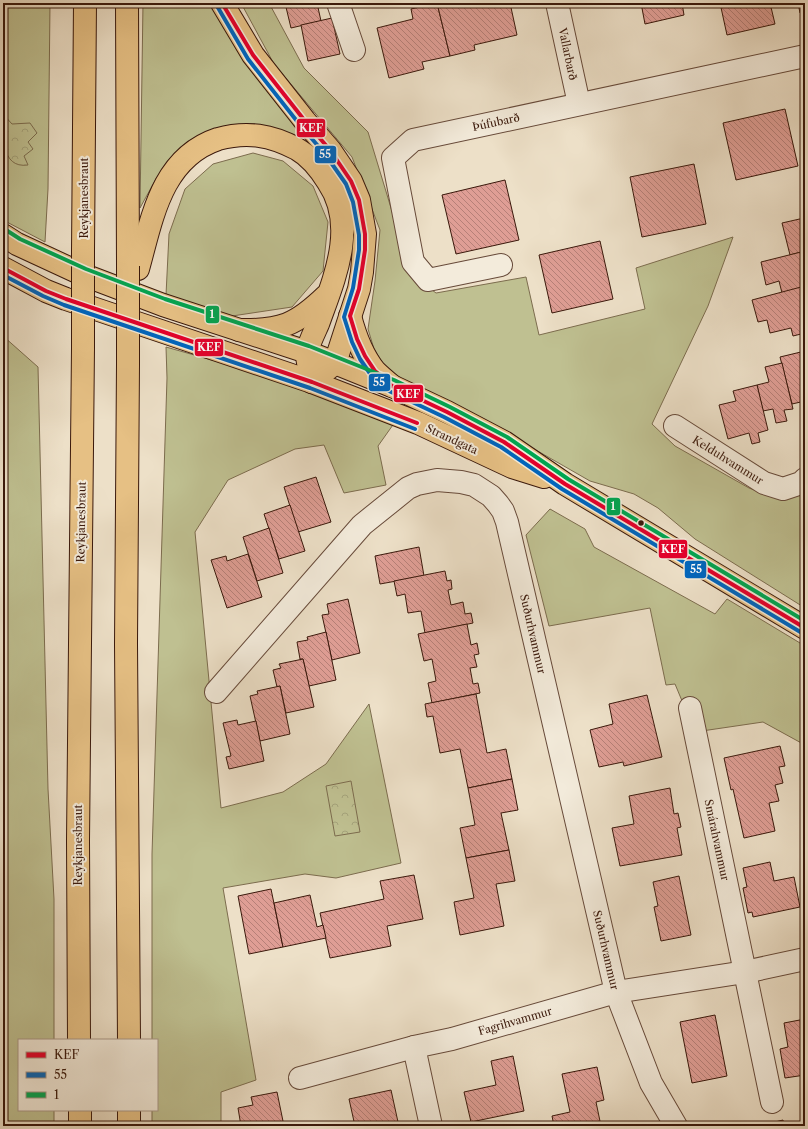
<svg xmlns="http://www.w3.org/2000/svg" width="808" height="1129" font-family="'Libre Caslon Text',serif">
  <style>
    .green { fill: #bfc091; stroke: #7c6c4e }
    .forest { fill: url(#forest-crowns); stroke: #7c6c4e }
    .building { fill: url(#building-back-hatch); stroke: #3a180b }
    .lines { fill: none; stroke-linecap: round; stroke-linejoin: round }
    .street-casing { stroke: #674a3a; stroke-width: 24 }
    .primary-casing { stroke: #3a180b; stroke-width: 24 }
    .highway-casing { stroke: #3a180b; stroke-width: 24 }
    .street { stroke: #f3ebdb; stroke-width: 22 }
    .primary { stroke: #e6c084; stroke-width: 22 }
    .highway { stroke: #e6c084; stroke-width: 22 }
    .highway-bridge-casing { stroke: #3a180b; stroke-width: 24; stroke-linecap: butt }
    .highway-bridge { stroke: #e6c084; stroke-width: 22 }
    .bus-1-casing { stroke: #f3ebdb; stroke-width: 7 }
    .bus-2-casing { stroke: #f3ebdb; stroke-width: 7 }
    .bus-3-casing { stroke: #f3ebdb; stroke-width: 7 }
    .bus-1 { stroke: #e4002b; stroke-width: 4 }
    .bus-2 { stroke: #0065bd; stroke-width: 4 }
    .bus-3 { stroke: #00a651; stroke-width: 4 }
    .bus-dot { fill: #3a180b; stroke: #f3ebdb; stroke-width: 1.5 }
    .labels { text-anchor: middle; stroke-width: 4; stroke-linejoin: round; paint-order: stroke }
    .street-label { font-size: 11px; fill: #3a180b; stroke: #f3ebdb }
    .line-badge { stroke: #f3ebdb; stroke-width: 1.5 }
    .badge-label { font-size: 11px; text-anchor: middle; font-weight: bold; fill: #fff }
  </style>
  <defs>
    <pattern id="forest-crowns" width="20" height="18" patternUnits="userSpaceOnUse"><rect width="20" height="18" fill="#bfc091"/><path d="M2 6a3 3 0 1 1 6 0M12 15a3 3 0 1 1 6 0" fill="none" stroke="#a5a47c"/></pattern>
    <pattern id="building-back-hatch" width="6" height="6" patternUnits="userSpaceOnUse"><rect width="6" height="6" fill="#df9e95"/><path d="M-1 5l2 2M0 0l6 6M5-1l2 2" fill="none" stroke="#b68078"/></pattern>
  </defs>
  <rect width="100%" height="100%" fill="#ede0c8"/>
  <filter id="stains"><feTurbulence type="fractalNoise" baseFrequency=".005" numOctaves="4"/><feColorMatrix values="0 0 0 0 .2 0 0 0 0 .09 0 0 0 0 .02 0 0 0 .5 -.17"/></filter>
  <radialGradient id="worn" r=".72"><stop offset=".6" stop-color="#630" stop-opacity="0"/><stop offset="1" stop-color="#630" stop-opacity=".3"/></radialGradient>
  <g class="green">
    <polygon points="3,3 50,3 48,189 45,242 3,220"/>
    <polygon points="143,3 209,3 278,105 308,138 257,125 192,146 157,177 140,208"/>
    <polygon points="241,3 269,3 304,68 368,132 411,274 436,293 526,277 539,335 645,309 636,268 733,237 708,306 652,424 675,446 749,488 773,497 805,494 805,608 695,539 658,508 634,494 590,481 473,414 405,383 385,367 374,349 368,329 375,281 380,230 352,157 274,64"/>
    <polygon points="253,153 283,161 313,186 328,222 323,271 292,307 232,316 166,295 169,234 185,189 213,164"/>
    <polygon points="3,336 38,367 48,789 54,899 54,1040 19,1040 19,1110 54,1110 54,1126 3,1126"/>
    <polygon points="166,347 247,370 395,422 378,446 386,485 344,493 324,445 295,449 228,480 195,532 221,808 283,792 326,764 369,704 401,863 336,878 305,874 223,888 256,1080 221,1092 221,1126 152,1126 152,1110 157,1110 157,1040 152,1040 152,854 167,378"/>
    <polygon points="550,509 585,529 594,547 715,614 727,599 805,646 805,745 763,722 695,732 675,684 666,685 650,608 549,626 526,535"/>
  </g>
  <g class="forest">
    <path d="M3,114L12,124L30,123L37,133L28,142L33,149L24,156L28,165C0,169 3,133 3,114Z"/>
    <polygon points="351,781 360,832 335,836 326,786"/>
  </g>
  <g class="building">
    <polygon points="285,3 317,3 321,21 291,28"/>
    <polygon points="437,3 450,56 422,62 424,69 389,78 377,28 413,19 411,9"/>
    <polygon points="437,3 510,3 517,35 474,45 475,50 450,56"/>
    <polygon points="641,3 682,3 684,15 645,24"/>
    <polygon points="720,3 770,3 775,24 727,35"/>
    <polygon points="798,3 805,3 805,12 800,13"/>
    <polygon points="332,18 340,54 308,61 301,25"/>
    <polygon points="785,109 798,166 736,180 723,123"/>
    <polygon points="694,164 706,224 642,237 630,177"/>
    <polygon points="505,180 519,240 456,254 442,195"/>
    <polygon points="805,210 805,251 790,255 782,223 804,218 802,211"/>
    <polygon points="600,241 613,299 552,313 539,255"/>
    <polygon points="805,251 805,287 782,293 779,281 766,285 761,262"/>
    <polygon points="801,287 805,299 805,333 793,336 791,328 770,333 767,320 758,322 752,300"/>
    <polygon points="805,351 805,401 792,404 780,357"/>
    <polygon points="782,363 793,409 784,410 787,421 776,423 773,409 763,411 757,385 769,382 765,367"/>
    <polygon points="757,385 768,430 758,433 760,442 752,444 749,433 728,439 719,405 736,401 733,391"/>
    <polygon points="316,477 331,522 298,532 284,487"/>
    <polygon points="290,505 305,551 279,559 264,514"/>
    <polygon points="269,528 283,573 257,581 243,537"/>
    <polygon points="419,547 424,576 380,584 375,556"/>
    <polygon points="248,554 262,597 227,608 211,560 226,556 227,561"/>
    <polygon points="445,571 447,581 451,580 452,589 448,590 451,605 463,602 465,614 471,613 473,623 425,633 421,611 408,613 405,594 397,596 394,581"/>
    <polygon points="348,599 360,653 332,660 322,615 329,614 327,604"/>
    <polygon points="467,624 471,645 477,643 479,654 474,655 477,667 470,668 473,684 478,683 480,693 432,703 428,683 436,681 435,675 432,659 424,661 418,634"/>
    <polygon points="326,632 336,680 309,686 303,659 300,659 297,642 308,640 307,637"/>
    <polygon points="303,659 314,707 286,713 280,686 277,687 273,670 281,668 279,664"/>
    <polygon points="280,686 290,734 260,741 250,696 258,694 257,691"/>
    <polygon points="476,694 487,753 506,749 512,779 468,788 460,749 440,753 433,716 427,717 425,704"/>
    <polygon points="647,695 662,757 624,766 623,762 599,767 590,730 613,724 609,704"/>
    <polygon points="237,720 238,725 256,721 264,761 229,769 226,757 231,756 223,723"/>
    <polygon points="780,746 785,766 779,767 783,783 775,785 779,801 769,803 775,831 744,838 733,789 731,790 724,758"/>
    <polygon points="512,779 518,810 501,813 509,850 466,858 460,828 475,825 468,788"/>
    <polygon points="670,788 674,814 678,813 681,827 677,828 682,855 620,866 612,828 634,824 629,796"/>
    <polygon points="509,850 515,881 496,884 504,926 460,935 454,902 474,898 466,858"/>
    <polygon points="770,862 774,881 794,877 800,907 753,917 752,912 748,913 743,888 747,887 743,868"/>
    <polygon points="414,875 423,919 387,926 391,946 330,958 320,913 384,899 380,881"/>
    <polygon points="679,876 691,935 661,941 654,907 658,906 653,882"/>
    <polygon points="271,889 283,947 249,954 238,896"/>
    <polygon points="310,895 317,927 323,925 326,938 283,947 274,903"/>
    <polygon points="715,1015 727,1076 692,1083 680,1022"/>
    <polygon points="805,1019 805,1075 785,1078 780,1049 788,1047 784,1023"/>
    <polygon points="513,1056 524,1111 471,1122 464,1092 496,1085 491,1061"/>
    <polygon points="597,1067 604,1100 596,1102 601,1126 554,1126 552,1116 570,1112 562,1074"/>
    <polygon points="391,1090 398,1122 381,1126 355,1126 349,1099"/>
    <polygon points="277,1092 284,1126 241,1126 238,1108 253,1105 251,1097"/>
    <polygon points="783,1120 784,1126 759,1126"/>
  </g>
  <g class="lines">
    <g class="street-casing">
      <g id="street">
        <polyline points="338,3 354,50"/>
        <polyline points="557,3 579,104"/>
        <polyline points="501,265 428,280 413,262 393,158 413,140 805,56"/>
        <polyline points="675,426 764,483 783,489 801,483 805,479"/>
        <polyline points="216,692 362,525 408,488 417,484 437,480 461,482 474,485 491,496 498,504 503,511 507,522 616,992 651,1083 676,1126"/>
        <polyline points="690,708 772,1102"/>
        <polyline points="300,1078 414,1047"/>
        <polyline points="431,1126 414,1047 452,1039 616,992 745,972 805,959"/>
      </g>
    </g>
    <g class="primary-casing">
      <g id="primary">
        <polyline points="3,235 17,244 84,275 163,305 307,352 335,363 392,386 447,412 504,442 565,484 805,628"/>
        <polyline points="3,268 46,291 66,299 312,382 418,423 512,467 544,477"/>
      </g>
    </g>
    <g class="highway-casing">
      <g id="highway">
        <polyline points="127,3 128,266"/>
        <polyline points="222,3 253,55 305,121 330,150 351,181 359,200 365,234 362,272 359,289 335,363 312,382"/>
        <polyline points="83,251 85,3"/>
        <path d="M138,269C152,219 161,158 218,139C247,131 271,135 297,149C311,157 320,169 328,182C358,226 334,279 318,324C315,331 308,345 307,352C306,359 311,374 312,382"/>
        <path d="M350,316C355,335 362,355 375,371C380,376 386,381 392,386"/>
        <path d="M239,330C281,331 296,325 326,296"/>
        <polyline points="128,364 126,644 129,1040"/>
        <polyline points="79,1040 78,841 83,348"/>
        <polyline points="80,1110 80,1126"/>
        <polyline points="129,1110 129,1126"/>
      </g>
    </g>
    <use href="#street" class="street"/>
    <use href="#primary" class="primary"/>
    <use href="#highway" class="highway"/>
    <g class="highway-bridge-casing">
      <g id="highway-bridge">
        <polyline points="128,266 128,364"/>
        <polyline points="83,348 83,251"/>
      </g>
    </g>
    <use href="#highway-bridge" class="highway-bridge"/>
    <g class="bus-1-casing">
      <g id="bus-1">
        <polyline points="222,3 253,55 305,121 330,150 351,181 359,200 365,234 365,250 359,289 350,316 357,339 365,356 375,371 392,386 447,412 504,442 565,484 805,628"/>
        <polyline points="3,268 46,291 66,299 312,382 417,423"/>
      </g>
    </g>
    <g class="bus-2-casing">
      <g id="bus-2">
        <polyline points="217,6 248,59 300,125 325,154 346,184 353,202 359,235 359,250 353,288 344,317 352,342 360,359 371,375 389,391 444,417 501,447 562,489 802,633"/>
        <polyline points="3,275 43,296 64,305 310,388 415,429"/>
      </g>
    </g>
    <g class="bus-3-casing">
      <polyline id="bus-3" points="6,230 20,239 86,269 165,299 309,346 394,380 450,407 507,437 568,479 805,621"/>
    </g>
    <use href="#bus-1" class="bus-1"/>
    <use href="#bus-2" class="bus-2"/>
    <use href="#bus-3" class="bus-3"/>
  </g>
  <circle class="bus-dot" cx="641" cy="523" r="3.5"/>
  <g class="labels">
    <g class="street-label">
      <text transform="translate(568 54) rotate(78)" y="4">Vallarbarð</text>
      <text transform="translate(496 122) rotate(-12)" y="4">Þúfubarð</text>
      <text transform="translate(84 198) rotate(-90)" y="4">Reykjanesbraut</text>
      <text transform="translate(452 439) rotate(25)" y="4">Strandgata</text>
      <text transform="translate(728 460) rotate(32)" y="4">Kelduhvammur</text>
      <text transform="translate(81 522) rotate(-89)" y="4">Reykjanesbraut</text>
      <text transform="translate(533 634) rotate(77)" y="4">Suðurhvammur</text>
      <text transform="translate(717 840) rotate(78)" y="4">Smárahvammur</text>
      <text transform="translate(78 845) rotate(-90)" y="4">Reykjanesbraut</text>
      <text transform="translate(606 950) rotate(77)" y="4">Suðurhvammur</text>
      <text transform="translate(515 1021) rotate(-16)" y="4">Fagrihvammur</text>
    </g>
  </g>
  <g class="line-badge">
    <rect x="296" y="118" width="30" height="20" rx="4" fill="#e4002b"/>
    <rect x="314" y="145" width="23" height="19" rx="4" fill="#0065bd"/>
    <rect x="205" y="305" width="15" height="19" rx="4" fill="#00a651"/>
    <rect x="194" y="338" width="30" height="19" rx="4" fill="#e4002b"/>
    <rect x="368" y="373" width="23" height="19" rx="4" fill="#0065bd"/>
    <rect x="393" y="384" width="31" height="19" rx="4" fill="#e4002b"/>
    <rect x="606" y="497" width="15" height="19" rx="4" fill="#00a651"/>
    <rect x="658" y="539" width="30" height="20" rx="4" fill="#e4002b"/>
    <rect x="684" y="560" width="23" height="19" rx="4" fill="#0065bd"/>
  </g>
  <g class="badge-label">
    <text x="311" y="132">KEF</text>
    <text x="325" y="158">55</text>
    <text x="212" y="318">1</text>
    <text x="209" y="351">KEF</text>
    <text x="379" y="386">55</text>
    <text x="408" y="398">KEF</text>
    <text x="613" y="510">1</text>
    <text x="673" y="553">KEF</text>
    <text x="696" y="573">55</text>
  </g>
  <rect width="808" height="1129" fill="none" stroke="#ede0c8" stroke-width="16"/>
  <rect x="4" y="4" width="800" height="1121" fill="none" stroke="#3a180b" stroke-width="2"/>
  <rect x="8" y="8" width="792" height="1113" fill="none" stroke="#3a180b"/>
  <rect x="18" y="1039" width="140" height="72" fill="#f3ebdb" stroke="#a99788"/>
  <rect x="26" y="1052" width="20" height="6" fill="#e4002b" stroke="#a99788"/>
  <text x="54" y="1059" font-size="12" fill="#3a180b">KEF</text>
  <rect x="26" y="1072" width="20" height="6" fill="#0065bd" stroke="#a99788"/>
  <text x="54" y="1079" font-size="12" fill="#3a180b">55</text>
  <rect x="26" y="1092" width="20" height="6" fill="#00a651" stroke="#a99788"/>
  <text x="54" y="1099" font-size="12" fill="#3a180b">1</text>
  <rect width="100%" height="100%" filter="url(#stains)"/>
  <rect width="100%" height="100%" fill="url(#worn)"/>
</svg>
